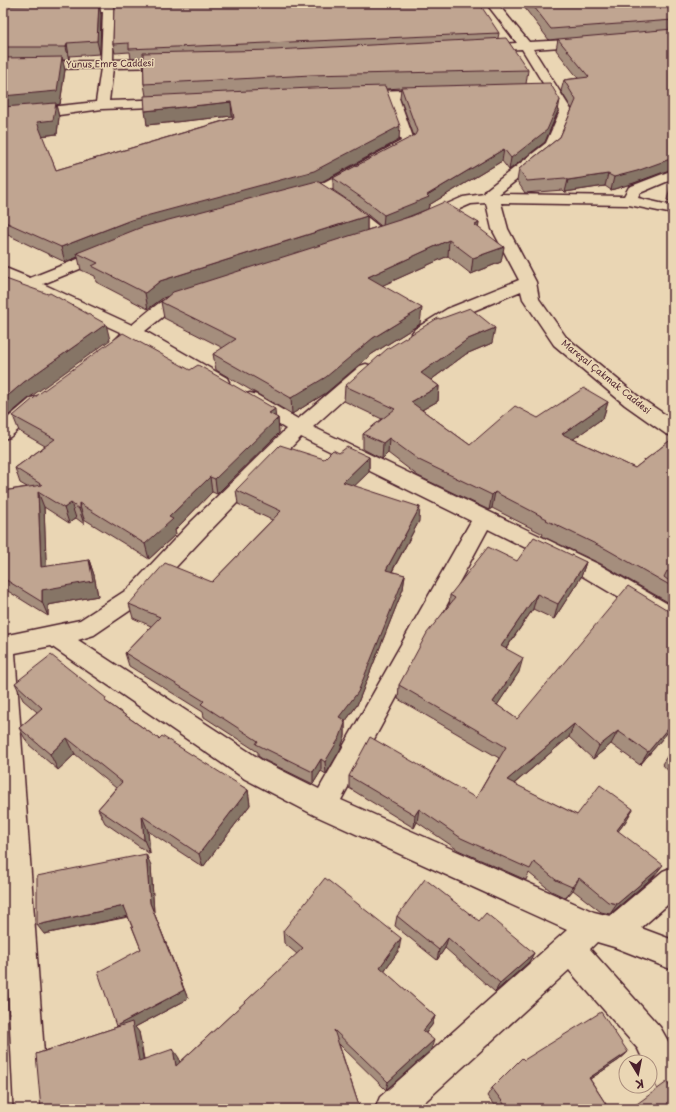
<svg xmlns="http://www.w3.org/2000/svg" width="676" height="1112" font-family="'Playpen Sans',sans-serif">
  <style>
    .lines { fill: none; stroke-linecap: round; stroke-linejoin: round }
    .minor-casing { stroke: #4a1f2b; stroke-width: 3 }
    .minor { fill: #ead6b4; fill-rule: evenodd }
    .wall { fill: #a58e7d; stroke: #4a1f2b; fill-rule: evenodd }
    .shaded-wall { fill: #867466; stroke: #4a1f2b }
    .building { fill: #c0a591; stroke: #4a1f2b }
    .labels { text-anchor: middle; stroke-width: 3; stroke-linejoin: round; paint-order: stroke }
    .far-street-label { font-size: 9px; fill: #4a1f2b; stroke: #ead6b4 }
  </style>
  <rect width="100%" height="100%" fill="#ead6b4"/>
  <filter id="ink" filterUnits="userSpaceOnUse"><feTurbulence type="fractalNoise" baseFrequency=".025" numOctaves="2"/><feDisplacementMap in="SourceGraphic" scale="8" xChannelSelector="R" yChannelSelector="G"/><feConvolveMatrix kernelMatrix="1 2 1 2 8 2 1 2 1" color-interpolation-filters="sRGB"/></filter>
  <g filter="url(#ink)">
    <g class="lines">
      <g class="minor-casing">
        <g id="minor">
          <polygon points="106,3 116,3 116,5 143,5 148,8 143,11 114,12 113,60 173,59 177,60 179,63 177,66 173,67 113,68 109,101 174,99 179,100 180,103 179,106 102,109 59,115 3,120 3,112 96,102 101,68 3,70 3,62 101,61 103,12 70,12 65,9 70,6 105,5"/>
          <polygon points="486,3 497,3 529,42 588,39 592,40 594,42 592,44 588,45 533,49 572,111 557,148 499,194 624,196 629,187 673,170 673,179 640,193 638,198 673,206 673,214 629,205 501,203 508,229 536,282 539,299 566,337 639,397 673,420 673,436 666,434 625,405 554,345 523,299 521,291 459,317 427,337 421,338 415,337 412,333 415,329 447,309 519,280 492,229 486,203 471,204 425,224 420,222 417,219 420,216 463,197 484,194 486,190 546,143 560,111 522,49 483,51 479,50 477,48 479,46 483,45 517,43"/>
          <path d="M430,89L434,90L436,93L434,96L399,98L415,143L413,146C390,158 314,205 293,200L291,197L293,194L315,187L401,141L386,98L358,99L354,98L352,95L354,92Z"/>
          <polygon points="344,202 349,203 386,232 389,235 386,238 381,240 376,238 339,209 337,206 339,203"/>
          <path d="M108,247L114,249L116,252L114,255L43,284L132,325C149,311 172,288 195,293L197,297L195,301L175,307L145,331L227,378L229,382L227,386L220,388L213,386L135,340C129,345 125,346 118,344L115,340L122,333L3,278V267L30,278Z"/>
          <path d="M366,364L372,366L375,370L372,374L313,427L600,565L673,607V627L665,625L584,577L488,529L341,800L594,912L610,916L663,871L673,867V900L641,928L673,940V970L614,947L597,942L590,949L660,1027L673,1050V1099L661,1095L650,1073V1062H644L638,1049L569,970L417,1109H375L380,1097L567,930L314,815L245,779L51,646L15,653L48,1109H14L3,883V636L80,620L128,589L190,523L286,429L243,403L241,399L243,395L250,393L257,395L298,419L360,366ZM301,437L471,521L319,789L263,761L78,640L94,635L144,601L206,535Z"/>
          <polygon points="38,396 45,398 47,402 45,406 10,437 3,439 3,422 31,398"/>
        </g>
      </g>
      <use href="#minor" class="minor"/>
    </g>
    <g class="wall">
      <path d="M99,3L101,15L100,54L69,56V60H62L65,70L60,104L56,105L59,117L57,134L42,136L56,170L233,118L232,116L147,125L146,96L144,84L143,58L131,59L130,52L115,53L113,44L114,5L499,33L498,38L528,70L526,84L558,111L545,142L509,170L502,161L429,205L428,209L479,223L478,228L501,262L471,274L448,256L383,285L420,324L372,354L326,393L292,414L216,370L213,354L223,348L164,318L161,302L169,295L163,298L148,309L96,282L95,276L81,270L78,257L65,262L8,235L3,238V6ZM401,88L400,98L414,136L333,178V190L362,210L381,226L367,230V216L320,183L399,140L386,89Z"/>
      <polygon points="521,3 673,3 673,170 672,169 634,183 611,190 605,186 565,192 563,190 525,193 517,181 519,169 560,137 572,109 561,91 564,80 578,78 556,50 558,39 549,40"/>
      <polygon points="673,182 673,202 667,200 670,188"/>
      <polygon points="492,343 466,354 431,380 439,386 438,401 422,410 470,445 538,418 608,402 603,418 573,439 635,468 673,438 673,605 601,564 542,536 543,534 492,508 489,510 418,476 388,453 382,459 363,449 363,434 382,419 344,401 345,386"/>
      <polygon points="13,416 275,417 278,418 279,433 217,494 212,492 175,530 176,534 149,559 84,519 84,524 76,518 69,523 44,507 46,567 89,560 94,575 98,596 48,605 48,616 3,588 3,491 27,487 20,483 15,468 45,446 19,431"/>
      <polygon points="339,453 369,457 369,472 354,486 419,521 392,572 405,575 403,589 357,705 345,722 345,736 340,750 326,774 321,771 313,784 264,760 258,756 258,752 204,717 203,712 129,666 125,653 151,626 133,618 129,604 212,582 272,520 238,504 236,490 324,459"/>
      <polygon points="517,561 586,562 581,577 554,619 533,609 506,649 519,672 497,705 517,719 671,612 673,726 640,765 611,744 593,759 569,737 514,784 577,815 626,821 618,831 654,876 610,914 601,912 573,890 566,898 551,891 529,873 526,880 458,850 417,822 414,828 349,788 349,776 476,798 499,758 398,699 399,685 449,607 450,595"/>
      <polygon points="15,683 108,703 159,739 248,790 250,805 203,867 148,831 150,854 105,823 98,809 116,788 75,754 58,770 28,744 19,728 37,712 23,700"/>
      <polygon points="673,749 673,776 662,764 670,752"/>
      <polygon points="151,865 154,913 188,999 135,1027 139,1032 144,1059 179,1058 179,1063 297,954 284,943 283,931 399,950 384,971 435,1016 432,1025 426,1033 431,1050 386,1090 339,1044 360,1109 36,1054 117,1027 141,949 128,917 44,934"/>
      <polygon points="397,916 479,921 534,953 529,962 495,992 445,948 437,960 395,926"/>
      <polygon points="628,1052 619,1060 590,1079 609,1109 497,1109 487,1096 492,1088 524,1060"/>
    </g>
    <g class="shaded-wall">
      <polygon points="99,3 101,15 100,54 97,41"/>
      <polygon points="67,43 69,56 69,60 66,47"/>
      <polygon points="62,57 65,70 60,104 56,105 59,117 57,134 40,136 3,110 3,96"/>
      <polygon points="560,100 558,111 545,142 509,170 511,158"/>
      <polygon points="231,102 232,116 147,125 145,111"/>
      <polygon points="400,126 399,140 314,186 77,253 78,257 65,262 61,247 131,220"/>
      <polygon points="504,149 502,161 429,205 428,209 383,227 384,215 427,195"/>
      <polygon points="673,158 672,169 634,183 611,190 614,177"/>
      <polygon points="608,174 605,186 565,192 568,180"/>
      <polygon points="367,216 367,232 163,298 148,309 145,293 160,281"/>
      <polygon points="3,220 8,235 3,238"/>
      <polygon points="479,223 477,239 475,225"/>
      <polygon points="449,240 448,256 368,292 368,277"/>
      <polygon points="504,247 501,262 471,274 473,258"/>
      <polygon points="422,308 420,324 372,354 326,393 292,414 291,398 373,338"/>
      <polygon points="106,324 110,340 29,398 3,420 3,400 24,382"/>
      <polygon points="495,328 492,343 466,354 420,388 421,373 468,339"/>
      <polygon points="439,386 438,401 409,417 411,402"/>
      <polygon points="608,402 603,418 558,450 562,434"/>
      <polygon points="275,409 276,421 278,418 279,433 217,494 215,479 269,413"/>
      <polygon points="389,438 388,453 382,459 383,443"/>
      <polygon points="369,457 369,472 343,497 343,482"/>
      <polygon points="210,477 212,492 175,530 176,534 149,559 145,544 169,517"/>
      <polygon points="38,492 44,507 47,582 41,567"/>
      <polygon points="495,492 492,508 489,510 492,495"/>
      <polygon points="71,503 76,518 69,523 64,508"/>
      <polygon points="79,503 84,519 84,524 79,509"/>
      <polygon points="420,507 419,521 385,584 386,570"/>
      <polygon points="89,560 94,575 98,596 48,605 48,616 42,602 42,590"/>
      <polygon points="586,562 581,577 554,619 558,604"/>
      <polygon points="405,575 403,589 357,705 345,722 345,736 340,750 326,774 325,762 339,717"/>
      <polygon points="537,594 533,609 498,660 501,646"/>
      <polygon points="523,658 519,672 490,716 493,702"/>
      <polygon points="673,722 673,726 640,765 648,752"/>
      <polygon points="574,724 569,737 503,793 507,780"/>
      <polygon points="618,731 611,744 593,759 599,746"/>
      <polygon points="67,738 75,754 58,770 50,754"/>
      <polygon points="321,759 321,771 313,784 313,772"/>
      <polygon points="248,790 250,805 203,867 199,854"/>
      <polygon points="419,809 417,822 414,828 415,815"/>
      <polygon points="633,809 626,821 610,842 617,830"/>
      <polygon points="142,816 148,831 150,854 144,840"/>
      <polygon points="146,854 151,865 154,913 188,999 135,1027 139,1032 145,1070 139,1061 123,1034 116,1026 184,990 150,903"/>
      <polygon points="663,865 654,876 610,914 617,904"/>
      <polygon points="579,878 573,890 566,898 572,887"/>
      <polygon points="124,906 129,916 44,934 37,925"/>
      <polygon points="401,938 399,950 379,978 380,967"/>
      <polygon points="448,938 445,948 437,960 439,950"/>
      <polygon points="534,953 529,962 495,992 500,983"/>
      <polygon points="435,1016 432,1025 420,1040 423,1031"/>
      <polygon points="434,1040 431,1050 386,1090 388,1082"/>
      <polygon points="173,1049 179,1058 182,1074 176,1066"/>
      <polygon points="628,1052 619,1060 581,1085 589,1078"/>
    </g>
    <g class="building">
      <polygon points="74,3 99,3 97,41 67,43 66,47 3,47 3,6"/>
      <polygon points="136,3 479,3 499,33 129,49 129,43 113,44 114,5 136,4"/>
      <polygon points="531,3 673,3 673,20 551,29"/>
      <polygon points="673,29 673,158 637,171 614,177 608,174 568,180 565,178 527,181 519,169 560,137 576,100 564,80 589,77 558,39"/>
      <polygon points="506,38 528,70 311,75 144,84 143,53 274,50"/>
      <polygon points="62,57 57,91 3,96 3,58"/>
      <polygon points="550,83 560,100 547,130 511,158 504,149 427,195 429,197 384,215 362,198 333,178 415,135 417,131 401,87"/>
      <polygon points="385,86 400,126 314,171 131,220 61,247 3,221 3,107 56,103 53,120 37,122 56,170 234,118 231,102 145,111 144,96 311,88"/>
      <polygon points="317,181 350,202 367,216 160,281 145,293 92,266 98,263 77,253 142,227"/>
      <polygon points="673,182 673,189 670,188"/>
      <polygon points="444,202 479,223 475,225 504,247 473,258 449,240 368,277 422,308 373,338 326,377 291,398 213,354 236,339 161,302 173,292 412,216"/>
      <polygon points="3,278 48,294 50,293 106,324 24,382 3,400"/>
      <polygon points="470,308 495,328 468,339 421,373 439,386 411,402 470,445 515,406 538,418 584,388 608,402 562,434 635,468 673,438 673,574 667,571 664,577 673,584 673,587 606,549 546,520 547,519 495,492 492,495 419,460 389,438 383,443 363,434 395,409 345,386 387,349 438,318 440,319"/>
      <polygon points="123,333 190,370 198,365 275,409 269,413 278,418 215,479 210,477 169,517 173,519 145,544 79,503 79,509 71,503 64,508 38,492 41,567 89,560 93,581 42,590 42,602 3,578 3,491 42,485 15,468 55,439 13,416 40,393"/>
      <polygon points="280,445 324,459 333,450 339,453 347,447 369,457 343,482 420,507 386,570 405,575 358,692 339,717 345,720 344,722 345,723 340,737 325,762 321,759 313,772 262,747 256,744 258,741 201,704 204,701 125,653 160,617 129,604 165,563 212,582 281,511 236,490"/>
      <polygon points="534,537 586,562 558,604 537,594 501,646 523,658 493,702 517,719 628,586 671,612 673,612 673,722 648,752 618,731 599,746 574,724 507,780 577,815 600,785 633,809 617,830 663,865 617,904 608,902 579,878 572,887 556,880 534,862 530,869 461,838 419,809 415,815 349,776 370,737 476,798 506,747 399,685 427,633 455,598 450,595 488,547 517,561"/>
      <polygon points="51,655 106,698 105,701 159,739 162,736 248,790 199,854 142,816 144,840 98,809 122,782 67,738 50,754 19,728 42,708 15,683"/>
      <polygon points="673,749 673,755 670,752"/>
      <polygon points="146,854 150,903 184,990 116,1026 98,972 141,949 124,906 37,925 37,876"/>
      <polygon points="325,878 401,938 380,967 435,1016 423,1031 434,1040 388,1082 334,1030 360,1109 41,1109 36,1054 132,1022 139,1061 173,1049 176,1066 303,948 283,931"/>
      <polygon points="425,879 479,921 486,913 534,953 500,983 448,938 439,950 397,916"/>
      <polygon points="601,1012 628,1052 589,1078 609,1109 508,1109 492,1088 522,1058 524,1060"/>
      <polygon points="667,1082 671,1089 673,1090 673,1109 630,1109"/>
    </g>
  </g>
  <g class="labels">
    <g class="far-street-label">
      <text transform="translate(110 64) rotate(-1)" y="3">Yunus Emre Caddesi</text>
      <text transform="translate(606 377) rotate(39)" y="3">Mareşal Çakmak Caddesi</text>
    </g>
  </g>
  <rect width="676" height="1112" fill="none" stroke="#ead6b4" stroke-width="16"/>
  <rect x="8" y="8" width="660" height="1096" fill="none" stroke="#4a1f2b" stroke-width="1.5" filter="url(#ink)"/>
  <g transform="translate(638 1074) rotate(170)"><circle r="19" fill="#ead6b4" stroke="#aa8d7d"/>
  <path d="M0-3L7 15L0 10L-7 15Z" fill="#4a1f2b"/>
  <text y="-6" font-size="11" font-weight="bold" text-anchor="middle" fill="#4a1f2b">K</text>
  </g>
</svg>
